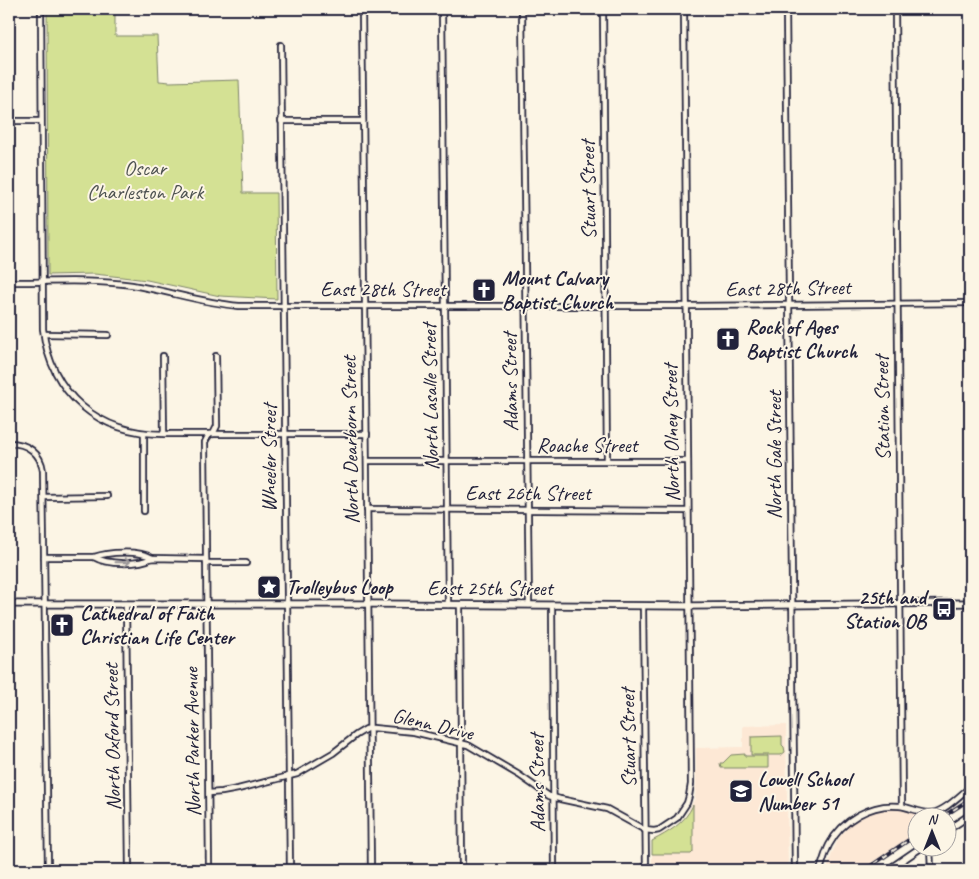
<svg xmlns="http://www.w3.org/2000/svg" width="979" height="879" font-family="Caveat,sans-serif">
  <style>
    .built { fill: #fde8d5 }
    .green { fill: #d4e194; stroke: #7b8268 }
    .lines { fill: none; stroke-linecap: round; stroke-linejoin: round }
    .minor-casing { stroke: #22223b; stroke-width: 8 }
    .tertiary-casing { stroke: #22223b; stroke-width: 9 }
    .minor { stroke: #fcf5e5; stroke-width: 4.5 }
    .tertiary { stroke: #fcf5e5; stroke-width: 5.5 }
    .rail-casing { stroke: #22223b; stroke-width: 4 }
    .rail { stroke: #fcf5e5; stroke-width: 2; stroke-dasharray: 5.5; stroke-linecap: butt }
    .oneway { stroke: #9a9698 }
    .labels { text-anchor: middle; stroke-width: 4; stroke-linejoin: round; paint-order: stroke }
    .park-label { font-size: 21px; fill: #4e5251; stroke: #fcf5e5 }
    .street-label { font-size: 21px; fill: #22223b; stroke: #fcf5e5 }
    .poi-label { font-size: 21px; font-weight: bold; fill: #22223b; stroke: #fcf5e5; text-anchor: start }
  </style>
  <rect width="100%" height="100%" fill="#fcf5e5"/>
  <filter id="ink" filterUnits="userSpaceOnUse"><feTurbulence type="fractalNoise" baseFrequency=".02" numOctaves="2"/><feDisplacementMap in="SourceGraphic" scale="10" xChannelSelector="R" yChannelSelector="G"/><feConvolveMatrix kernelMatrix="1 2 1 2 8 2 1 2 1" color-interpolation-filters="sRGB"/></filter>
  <g filter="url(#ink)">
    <g class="built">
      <polygon points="786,725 788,870 652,870 652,840 676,826 686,816 695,798 696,783 696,748 743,747 743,726"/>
      <polygon points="896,808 912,811 925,816 931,816 916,816 916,833 861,870 827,870 832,853 839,838 851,823 867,815 883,809"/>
    </g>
    <g class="green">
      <polygon points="47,9 115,9 115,36 157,36 159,81 170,82 239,80 243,193 276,193 277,299 220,296 147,280 122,277 94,274 48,275"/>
      <polygon points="782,736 782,745 784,747 785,752 781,755 751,755 751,737"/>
      <polygon points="745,754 745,756 768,756 768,768 721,768 720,763 723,763 731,755"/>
      <path d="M693,805V852L691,854H652V841C669,832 685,823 693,805Z"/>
    </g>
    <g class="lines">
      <g class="minor-casing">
        <g id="minor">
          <path d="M41,9L43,329C51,395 99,434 164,434H367"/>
          <polyline points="362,9 371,870"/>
          <polyline points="442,9 448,605"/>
          <polyline points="522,9 529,605"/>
          <polyline points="603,9 607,461"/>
          <polyline points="786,9 795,870"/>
          <polyline points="895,9 902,806"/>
          <polyline points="281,45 290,870"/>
          <polyline points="9,121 41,121"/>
          <polyline points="281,121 363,121"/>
          <path d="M9,282C50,282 92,279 132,285C168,291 203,303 239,306H690L970,303"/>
          <polyline points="44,334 108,335"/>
          <polyline points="163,356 164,434"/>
          <polyline points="144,433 144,511"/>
          <polyline points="213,434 217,426 216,356"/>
          <path d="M9,443C27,443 41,453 43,471L48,870"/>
          <polyline points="367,461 688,461"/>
          <polyline points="44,497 107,496"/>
          <polyline points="367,509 688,511"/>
          <path d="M44,557H94C108,552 139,550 152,558"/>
          <path d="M94,557C107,565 139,565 152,558L206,559"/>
          <polyline points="206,563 246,563"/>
          <polyline points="126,604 129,870"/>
          <polyline points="460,605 462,870"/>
          <polyline points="552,605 554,870"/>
          <polyline points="643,606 646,870"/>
          <polyline points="209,793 222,792 238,789 297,774 333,753 356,735 366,729 373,728 414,732 468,745 519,775 549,796 560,799 607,809 645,830 654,831 659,830 677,818 687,803 689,796 691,784 684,9"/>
          <polyline points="930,846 931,870"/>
          <polyline points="209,870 205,442 207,438 210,434"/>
          <path d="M820,870C823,862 825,853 829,845C842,820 871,803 899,806C910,807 921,814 932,813C945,811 960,795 970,787"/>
        </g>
      </g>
      <g class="tertiary-casing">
        <g id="tertiary">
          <polyline points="9,604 372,604 689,606 970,603"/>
          <polyline points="946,831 970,815"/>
          <polyline points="888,870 923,846"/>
        </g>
      </g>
      <use href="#minor" class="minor"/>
      <use href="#tertiary" class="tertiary"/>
      <g class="rail-casing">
        <g id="rail">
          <polyline points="944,816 970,799"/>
          <polyline points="865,870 916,835"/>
        </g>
      </g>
      <use href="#rail" class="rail"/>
    </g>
    <defs><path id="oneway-shaft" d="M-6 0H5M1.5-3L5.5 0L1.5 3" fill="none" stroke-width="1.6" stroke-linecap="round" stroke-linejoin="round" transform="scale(1.25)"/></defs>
    <use class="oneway" href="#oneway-shaft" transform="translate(123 562) rotate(-1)"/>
  </g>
  <defs>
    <g id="church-square" transform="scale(1.25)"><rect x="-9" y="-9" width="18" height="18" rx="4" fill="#22223b" stroke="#fcf5e5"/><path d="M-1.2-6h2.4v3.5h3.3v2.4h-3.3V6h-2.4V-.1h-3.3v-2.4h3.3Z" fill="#fff"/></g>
    <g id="sight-square" transform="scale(1.25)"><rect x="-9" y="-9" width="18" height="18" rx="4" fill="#22223b" stroke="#fcf5e5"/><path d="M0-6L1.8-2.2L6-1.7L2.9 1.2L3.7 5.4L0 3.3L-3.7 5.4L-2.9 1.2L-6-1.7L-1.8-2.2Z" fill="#fff"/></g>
    <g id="bus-square" transform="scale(1.25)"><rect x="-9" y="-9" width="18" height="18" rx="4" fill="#22223b" stroke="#fcf5e5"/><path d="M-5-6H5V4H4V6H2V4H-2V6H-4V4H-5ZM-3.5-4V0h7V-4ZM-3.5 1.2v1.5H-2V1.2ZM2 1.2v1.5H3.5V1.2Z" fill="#fff"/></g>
    <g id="school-square" transform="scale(1.25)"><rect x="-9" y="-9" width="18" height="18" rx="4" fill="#22223b" stroke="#fcf5e5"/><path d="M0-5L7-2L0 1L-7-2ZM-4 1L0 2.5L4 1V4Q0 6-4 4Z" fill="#fff"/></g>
  </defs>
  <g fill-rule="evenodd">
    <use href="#church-square" x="484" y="290"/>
    <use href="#church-square" x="728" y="339"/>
    <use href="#sight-square" x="269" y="587"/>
    <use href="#bus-square" x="944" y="609"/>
    <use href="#church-square" x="62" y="625"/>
    <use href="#school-square" x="741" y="791"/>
  </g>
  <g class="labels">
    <g class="park-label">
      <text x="145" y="175">Oscar<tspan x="145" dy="24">Charleston Park</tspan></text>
    </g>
    <g class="street-label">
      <text transform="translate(588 190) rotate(-91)" y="7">Stuart Street</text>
      <text transform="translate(788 288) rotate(-1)" y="7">East 28th Street</text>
      <text x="383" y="296">East 28th Street</text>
      <text transform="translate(510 382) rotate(-91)" y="7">Adams Street</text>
      <text transform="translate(430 397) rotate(-91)" y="7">North Lasalle Street</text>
      <text transform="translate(882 408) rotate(-91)" y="7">Station Street</text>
      <text transform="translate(671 433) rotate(-91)" y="7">North Olney Street</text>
      <text transform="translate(350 440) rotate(-91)" y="7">North Dearborn Street</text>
      <text x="587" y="452">Roache Street</text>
      <text transform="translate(774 455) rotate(-90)" y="7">North Gale Street</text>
      <text transform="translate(269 458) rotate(-90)" y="7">Wheeler Street</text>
      <text x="528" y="500">East 26th Street</text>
      <text x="490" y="595">East 25th Street</text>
      <text transform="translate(433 724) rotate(13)" y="7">Glenn Drive</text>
      <text transform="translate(112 737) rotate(-91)" y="7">North Oxford Street</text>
      <text transform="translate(628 738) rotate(-91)" y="7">Stuart Street</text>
      <text transform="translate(192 742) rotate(-91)" y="7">North Parker Avenue</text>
      <text transform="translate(537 783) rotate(-91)" y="7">Adams Street</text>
    </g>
    <g class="poi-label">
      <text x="502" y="285">Mount Calvary<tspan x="502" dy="24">Baptist Church</tspan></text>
      <text x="746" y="334">Rock of Ages<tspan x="746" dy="24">Baptist Church</tspan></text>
      <text x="286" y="594">Trolleybus Loop</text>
      <text x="926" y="604" text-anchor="end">25th and<tspan x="926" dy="24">Station OB</tspan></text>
      <text x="80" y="620">Cathedral of Faith<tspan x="80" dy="24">Christian Life Center</tspan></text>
      <text x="758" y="786">Lowell School<tspan x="758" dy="24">Number 51</tspan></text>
    </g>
  </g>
  <rect width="979" height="879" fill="none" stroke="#fcf5e5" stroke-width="30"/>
  <rect x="15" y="15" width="949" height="849" fill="none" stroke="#22223b" stroke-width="2" filter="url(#ink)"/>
  <g transform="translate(932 832)"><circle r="24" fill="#fcf5e5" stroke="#a5a1a1"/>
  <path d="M0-4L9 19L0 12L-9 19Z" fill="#22223b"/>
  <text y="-8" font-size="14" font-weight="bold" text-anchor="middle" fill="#22223b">N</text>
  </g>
</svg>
